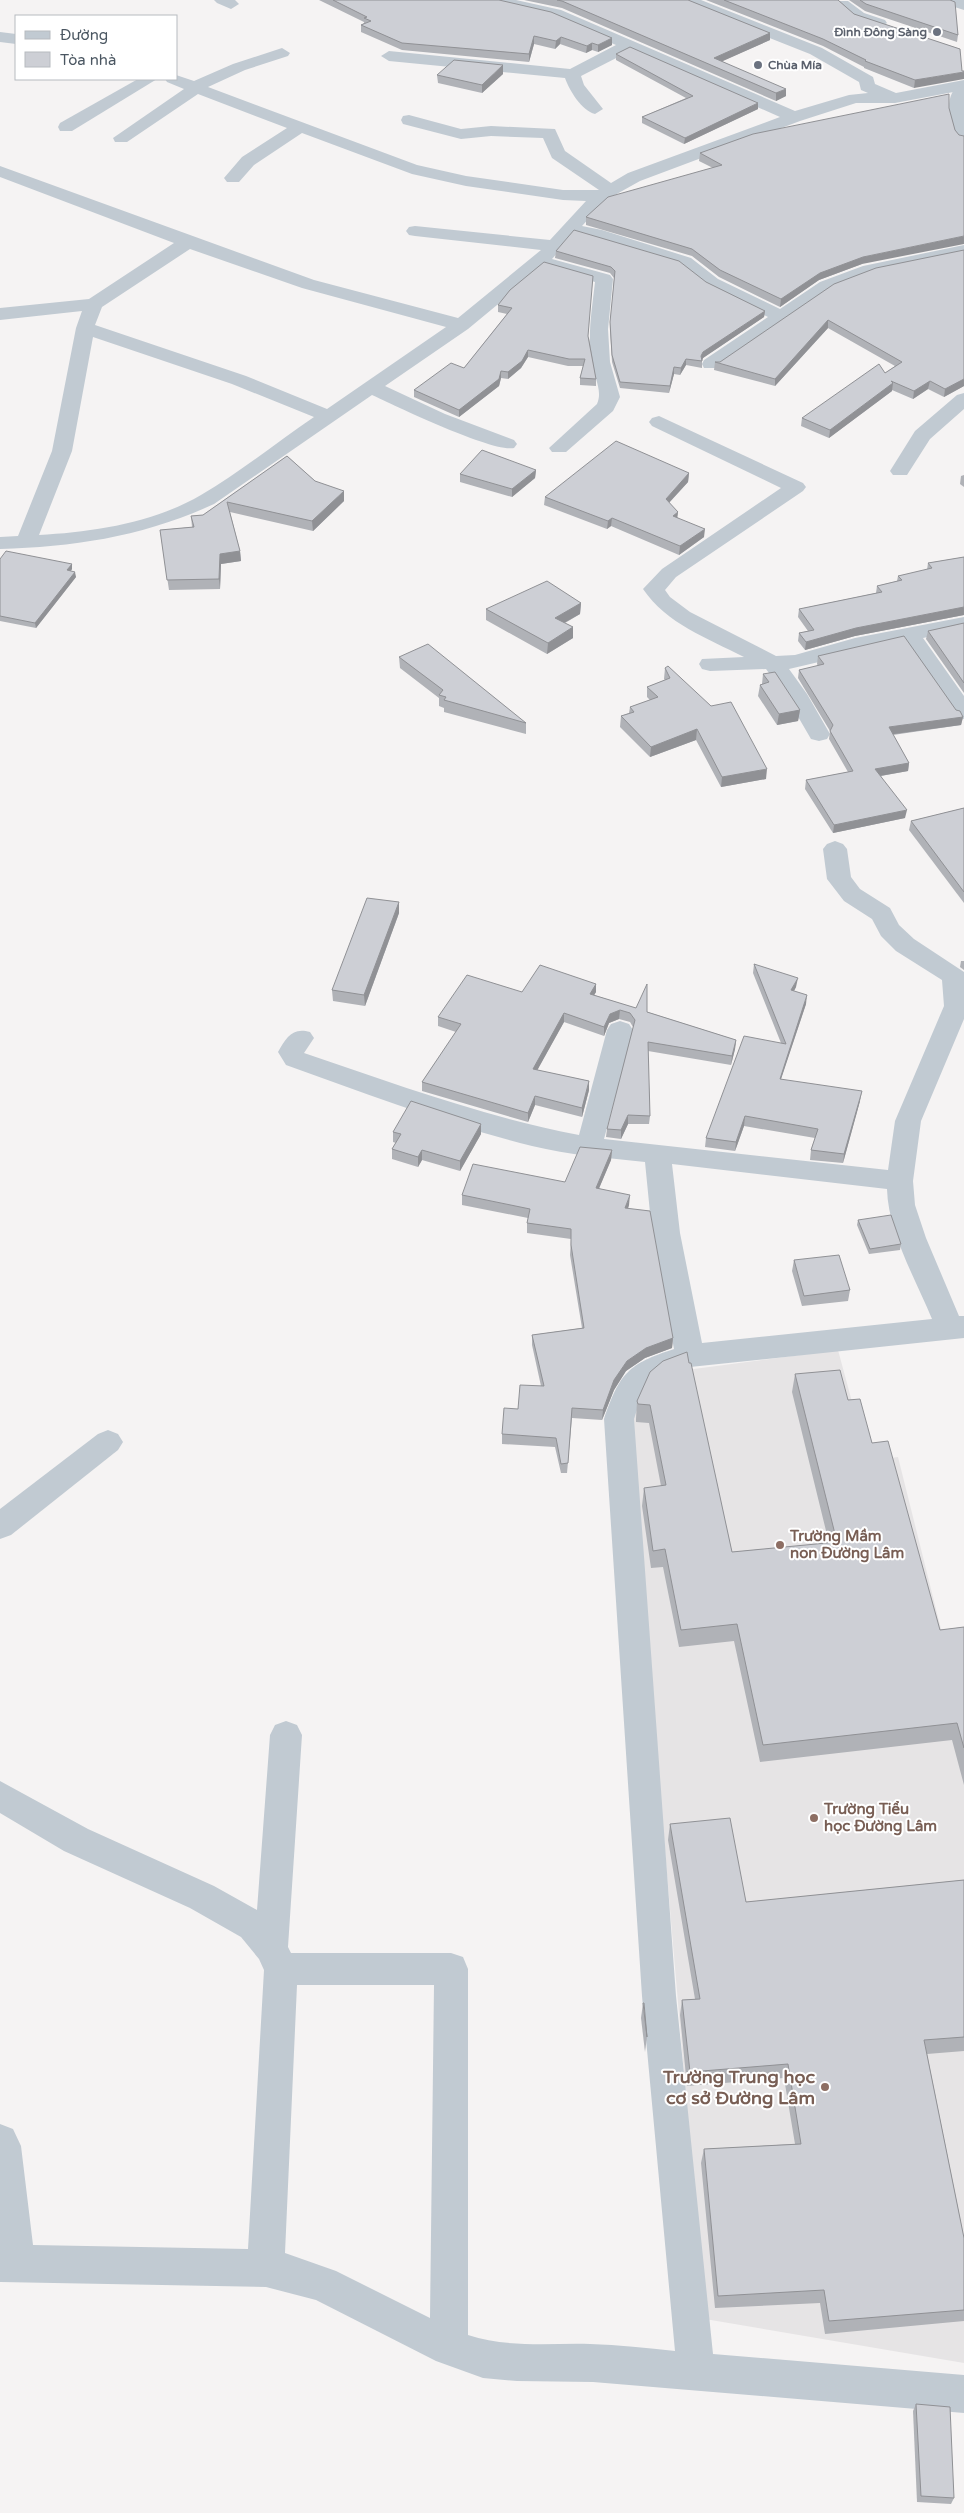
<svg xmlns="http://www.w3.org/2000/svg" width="964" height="2513" font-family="'Varela Round',sans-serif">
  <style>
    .education { fill: #e6e4e5 }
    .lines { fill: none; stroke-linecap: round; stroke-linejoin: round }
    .minor { fill: #c1cad2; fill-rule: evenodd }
    .tertiary { fill: #c1cad2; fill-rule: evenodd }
    .wall { fill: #b0b2b7 }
    .shaded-wall { fill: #909195 }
    .building { fill: #cdcfd5; stroke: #909195 }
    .worship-dot { fill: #6b7280; stroke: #fff; stroke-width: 2 }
    .education-dot { fill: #8d6e63; stroke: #fff; stroke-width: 2 }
    .labels { text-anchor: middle; stroke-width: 4; stroke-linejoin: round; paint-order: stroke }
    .far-worship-label { font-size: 12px; font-weight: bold; fill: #5b616d; stroke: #fff; text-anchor: end }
    .education-label { font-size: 15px; font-weight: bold; fill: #785e54; stroke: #fff; text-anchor: start }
    .near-education-label { font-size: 18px; font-weight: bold; fill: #785e54; stroke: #fff; text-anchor: end }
  </style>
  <rect width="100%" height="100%" fill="#f5f3f3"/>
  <polygon class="education" points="838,1350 868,1461 898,1457 941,1629 964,1628 964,2363 705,2319 628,1417 671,1372"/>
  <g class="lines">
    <g class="minor">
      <polygon points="214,0 235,0 239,4 231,9 217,3"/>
      <path d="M486,0H516L561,10L795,111L849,95L868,93L861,90L859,82L810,54L682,3L679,0H701L822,48L873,77L875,84L896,93L964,80V90L895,103H856L800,121L640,181L606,200L582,226L602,230L691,258L718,279L780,309L820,282L863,266L964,245V255L874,274L832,290L718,368H704L702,364L704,360L768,317L706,287L679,266L593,239L573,235L552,259L610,275L613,279L608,329L610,362L620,397L613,411L566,452H552L549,448L597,404C603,391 594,377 592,363C587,337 592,309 595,282L543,267L468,329L385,386L445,414L514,440L517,444L514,448C493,453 396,406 372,395L214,504C145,536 75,547 0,549V537L18,536L52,451L76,328L82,311L0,320V308L89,299L174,243L0,177V166L314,280L458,318L541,250L415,236L409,235L406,231L409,227L415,226L550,240L586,201L563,200L466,186L412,174L302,133L254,165L239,182H227L224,178L242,157L287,128L198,94L127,142H115L113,138L184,89L167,82L165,79H176V75L194,81L233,64L282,48L290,53L288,56L245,70L208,87L417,165L466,176L563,190H599L552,158L543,138L491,136L461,139L403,124L401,120L403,116L409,115L461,129L491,126L555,129L565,151L611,183L628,173L780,117L630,51L581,76L584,85L603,109L595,114C582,111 569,90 565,78L389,61L381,56L389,51L570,69L616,45L551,17L489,3ZM190,249L302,288L446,327L327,409L246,376L95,325L102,307ZM93,337L232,384L314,417C276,443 240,472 201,495C153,523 93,532 39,535L72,451Z"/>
      <polygon points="939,0 964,0 964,10 942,3"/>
      <path d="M838,1H848L864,13L885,20L887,23L879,28C863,24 845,18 835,4Z"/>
      <polygon points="0,32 16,34 16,44 0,42"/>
      <polygon points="138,79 157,79 72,131 60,131 58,127 60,123"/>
      <polygon points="964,393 964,409 930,439 907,475 893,475 890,471 915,431 957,395"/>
      <path d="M659,416L803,483L806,487L803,491L676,577L665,590L670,597L690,612L776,656L795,655L855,638L964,617V629L923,638L964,696V719L956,717L904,642L789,669L807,694L830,734L827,739L819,741L811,739L786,696L766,669L710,671L702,669L699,664L702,659L744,657C707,638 667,624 643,589L662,569L781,488L652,426L649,422L652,418Z"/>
      <path d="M835,841L843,844L847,849L851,877L860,889L890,908L899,925L914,939L964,972V1019L921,1121L913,1181L915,1205L926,1238L959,1316H964V1338L690,1367C655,1377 645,1384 634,1419L676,1996L713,2354L964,2375V2413L593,2382L517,2381L483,2378L436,2361L316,2300L266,2287L0,2282V2124L13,2129L21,2146L33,2245L248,2249L264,1970L259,1959L241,1937L190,1908L64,1851L0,1813V1781L88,1829L214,1886L257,1910L270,1735L275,1725L286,1721L297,1725L302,1735L288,1947L291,1953H451L463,1957L468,1969V2335C507,2348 550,2343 590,2344C619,2345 647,2348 675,2351L642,1996L604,1419C620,1373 628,1364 674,1349L652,1233L645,1162C607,1158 569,1155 532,1146C448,1125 367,1094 286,1065L278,1052C286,1038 292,1027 310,1032L314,1038L304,1053C395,1084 485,1117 579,1135L607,1030L611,1024L620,1021L629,1024L633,1030L604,1139L888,1170L895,1121L944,1006L942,980L896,951L881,936L872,919L844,901L827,879L823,849L827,844ZM672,1164L887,1189C888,1232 916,1280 932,1319L702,1343L680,1233ZM297,1985H434L430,2318L336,2271L285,2253Z"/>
      <polygon points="108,1430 118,1434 123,1442 118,1450 11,1535 0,1539 0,1509 98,1434"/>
    </g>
    <path class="tertiary" d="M964,84V142L958,141L956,137C950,122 941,90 964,84Z"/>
  </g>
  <g class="wall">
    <polygon points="319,0 499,0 612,45 598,52 592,50 586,53 560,44 555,49 534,44 529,62 402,50 361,32 361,25 364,23 364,22"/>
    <polygon points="524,0 688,0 770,33 770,40 722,61 786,96 776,101 562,8"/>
    <polygon points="706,0 838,0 854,14 960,49 914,88 864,68 864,67 823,46"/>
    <polygon points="849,0 950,0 958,35 957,42 865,11"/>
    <polygon points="616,54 758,109 684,144 642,123 642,117 686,98 616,60"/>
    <polygon points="503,74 482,93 438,83 437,75"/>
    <polygon points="949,108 955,130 959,135 862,264 819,280 780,307 719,277 692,256 586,225 586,217 713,168 699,161 700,153"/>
    <polygon points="964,250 964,386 944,397 928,389 913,399 892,390 892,391 829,438 801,426 802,418 885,373 895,366 828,328 775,386 714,370 715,362 720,362"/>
    <polygon points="556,251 706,282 765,311 764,317 703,358 702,360 702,368 686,365 680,375 674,374 669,393 620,388 612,362 610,329 614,278 610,273 555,258"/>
    <polygon points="510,290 589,338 596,379 596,386 580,385 580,378 583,366 568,366 528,357 521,368 508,379 501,378 499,386 459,417 414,397 414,390 464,368 507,314 498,312 498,305"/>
    <polygon points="287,456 315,481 344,501 313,531 230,512 240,551 241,561 221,564 220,589 169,590 160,530 192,527 191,516 203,515"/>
    <polygon points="536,470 535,478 512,497 460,482 460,474"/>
    <polygon points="689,473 688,482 669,503 678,512 677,517 704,537 679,555 611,526 607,529 544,505 545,497"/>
    <polygon points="964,475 964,487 960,484 961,476"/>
    <polygon points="964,557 964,615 855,636 805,650 798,641 799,633 808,631 798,617 799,609 876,593 877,586 897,581 898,576 927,570 928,563"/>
    <polygon points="0,559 72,564 72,569 71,571 76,577 36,628 0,621"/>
    <polygon points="581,603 580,614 565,623 573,627 573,638 547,654 486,620 486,609"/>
    <polygon points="964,623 964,693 926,639 928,631"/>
    <polygon points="818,656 956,710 963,717 961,725 893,735 909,763 908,771 881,776 905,818 833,833 805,789 806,780 848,772 829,739 830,731 798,678 799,670 818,666 817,664"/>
    <polygon points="399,657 526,723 526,734 444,712 444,708 439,706 439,698 400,668"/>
    <polygon points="665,668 766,779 721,787 696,740 650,757 620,727 621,716 629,713 630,707 650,700 647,697 647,687 665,680 664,679"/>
    <polygon points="763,674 800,710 798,721 777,725 758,696 760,685 762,684"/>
    <polygon points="964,808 964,903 909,830 911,821"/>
    <polygon points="399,902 399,913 365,1006 333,1001 332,990"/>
    <polygon points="961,961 964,961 964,970 960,967"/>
    <polygon points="754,964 796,987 794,991 806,1004 781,1079 860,1101 843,1163 810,1160 811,1150 815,1138 744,1126 735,1151 705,1147 706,1138 781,1043 753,973"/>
    <polygon points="596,984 596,992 594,995 736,1040 735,1049 731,1065 648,1051 650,1116 649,1124 628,1124 621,1139 606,1137 607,1129 633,1027 630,1022 619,1019 609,1023 604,1036 564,1022 537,1070 589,1081 589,1090 582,1117 535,1105 528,1122 422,1091 422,1082 456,1032 438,1026 438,1017 522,992"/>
    <polygon points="393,1132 481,1134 460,1171 422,1160 418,1167 392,1159 392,1149 396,1143 393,1142"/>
    <polygon points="612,1150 611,1160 599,1188 629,1205 628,1209 673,1338 672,1348 645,1358 626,1371 614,1390 602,1420 572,1418 567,1473 561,1473 555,1447 502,1444 502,1434 518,1409 541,1386 532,1345 532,1335 582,1328 570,1255 571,1239 527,1233 527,1223 528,1218 462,1205 462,1195 565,1182"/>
    <polygon points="858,1220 901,1244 900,1250 869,1254 857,1225"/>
    <polygon points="794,1260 850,1290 848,1301 802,1306 792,1271"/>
    <polygon points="689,1363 732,1552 829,1543 792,1392 795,1374 848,1400 872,1443 940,1630 964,1627 964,1785 952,1740 760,1762 734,1641 679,1647 663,1567 651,1568 642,1506 644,1488 661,1486 649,1423 636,1422 636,1419 637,1401"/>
    <polygon points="670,1824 746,1902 964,1880 964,2051 927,2054 964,2238 964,2321 825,2334 820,2303 715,2308 701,2163 704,2149 795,2144 784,2078 687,2086 680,2015 682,2000 695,1999 668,1840"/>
    <polygon points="643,2003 647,2037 645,2052 641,2018"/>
    <polygon points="916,2404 954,2498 951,2504 917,2502 913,2411"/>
  </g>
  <g class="shaded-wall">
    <polygon points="770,33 770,40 714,65 714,58"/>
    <polygon points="534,36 534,44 529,62 529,54"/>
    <polygon points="561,37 560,44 555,49 556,41"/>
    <polygon points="612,38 612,45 598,52 598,45"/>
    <polygon points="592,43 592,50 586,53 587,46"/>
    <polygon points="503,65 503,74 482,93 482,85"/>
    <polygon points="964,72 964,79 914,88 915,80"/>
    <polygon points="786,89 786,96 776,101 776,93"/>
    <polygon points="758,103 758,109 684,144 685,138"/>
    <polygon points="964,236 964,244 862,264 819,280 780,307 781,299 820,273 863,257"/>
    <polygon points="765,311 764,317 703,358 702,361 701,356 703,352"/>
    <polygon points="828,320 828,328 775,386 775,379"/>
    <polygon points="528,350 528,357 521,368 508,379 508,372"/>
    <polygon points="686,359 686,365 680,375 681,368"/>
    <polygon points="674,367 674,374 669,393 670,386"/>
    <polygon points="501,371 501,378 499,386 459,417 459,410"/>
    <polygon points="964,379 964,386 944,397 945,389"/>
    <polygon points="930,381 928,389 913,399 914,391"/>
    <polygon points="893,383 892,391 829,438 830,430"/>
    <polygon points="536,470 535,478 512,497 512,489"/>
    <polygon points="689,473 688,482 665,507 666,499"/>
    <polygon points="344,491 344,501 313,531 312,521"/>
    <polygon points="678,512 677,520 673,516"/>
    <polygon points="612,518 611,526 607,529 608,521"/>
    <polygon points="705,529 704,537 679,555 680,546"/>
    <polygon points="240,551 241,561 221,564 220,589 219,579 220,554"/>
    <polygon points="72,564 72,569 67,575 67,570"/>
    <polygon points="75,572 76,577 36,628 35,623"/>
    <polygon points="581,603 580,614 555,628 555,618"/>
    <polygon points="964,607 964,615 855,636 805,650 806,642 856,628"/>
    <polygon points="573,627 573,638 547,654 548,643"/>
    <polygon points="800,710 798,721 777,725 779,714"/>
    <polygon points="963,717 961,725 887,735 889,727"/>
    <polygon points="697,729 696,740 650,757 651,747"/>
    <polygon points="909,763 908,771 874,777 875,769"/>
    <polygon points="767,769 766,779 721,787 722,777"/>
    <polygon points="907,810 905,818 833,833 834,825"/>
    <polygon points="399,902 399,913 365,1006 364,995"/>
    <polygon points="798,978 796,987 789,1000 791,990"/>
    <polygon points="596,984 596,992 590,1002 590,994"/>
    <polygon points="807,995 806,1004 778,1088 780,1079"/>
    <polygon points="620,1010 619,1019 609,1023 604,1036 604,1027 610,1014"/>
    <polygon points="564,1013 564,1022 533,1078 533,1069"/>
    <polygon points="736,1040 735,1049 731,1065 732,1056"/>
    <polygon points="589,1081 589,1090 582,1117 582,1108"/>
    <polygon points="862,1091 860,1101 843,1163 844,1154"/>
    <polygon points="535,1096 535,1105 528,1122 528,1113"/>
    <polygon points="628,1115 628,1124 621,1139 621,1130"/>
    <polygon points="745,1116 744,1126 735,1151 736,1142"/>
    <polygon points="481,1124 481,1134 460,1171 460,1161"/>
    <polygon points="422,1150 422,1160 418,1167 418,1157"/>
    <polygon points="612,1150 611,1160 595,1198 596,1188"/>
    <polygon points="630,1195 629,1205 624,1218 625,1208"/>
    <polygon points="673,1338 672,1348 645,1358 626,1371 614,1390 602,1420 603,1410 614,1380 627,1361 646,1348"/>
  </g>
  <g class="building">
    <polygon points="333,0 499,0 551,12 612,38 598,45 592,43 587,46 561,37 556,41 534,36 529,54 402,43 361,25 371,21 364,18 367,17"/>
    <polygon points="557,0 688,0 770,33 714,58 786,89 776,93 562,1"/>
    <polygon points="724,0 838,0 854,14 960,49 962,71 964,71 964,72 915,80 865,61 866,60 823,39"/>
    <polygon points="860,0 950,0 955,2 958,35 866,4"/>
    <polygon points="630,47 758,103 685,138 642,117 693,96 616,54"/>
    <polygon points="454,60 503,65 482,85 437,75"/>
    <polygon points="949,94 949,108 955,130 959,135 964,136 964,236 863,257 820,273 781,299 720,270 692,249 586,217 608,197 722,165 700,153 753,134"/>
    <polygon points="574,230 679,261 706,282 765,311 703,352 701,356 702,361 686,359 681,368 674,367 670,386 620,382 612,355 610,322 615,271 611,267 556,251"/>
    <polygon points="964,250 964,379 945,389 930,381 914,391 891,381 893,383 830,430 802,418 879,364 885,373 902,362 828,320 775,379 715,362 720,362 834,284 876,268"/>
    <polygon points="544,262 593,276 588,336 596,379 580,378 585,359 569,359 528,350 522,361 508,372 501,371 499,379 459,410 414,390 451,363 464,368 512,308 498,305 510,290"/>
    <polygon points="616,441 689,473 666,499 678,512 673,516 705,529 680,546 612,518 608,521 545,497"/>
    <polygon points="482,450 536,470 512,489 460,474"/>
    <polygon points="287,456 315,481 344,491 312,521 227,502 240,551 220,554 219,579 167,580 160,530 194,527 191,516 203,515"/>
    <polygon points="6,551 72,564 67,570 75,572 35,623 0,616 0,559"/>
    <polygon points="964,557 964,607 856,628 806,642 799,633 814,630 799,609 882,592 877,586 902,580 898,576 932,568 928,563"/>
    <polygon points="547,581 581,603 555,618 573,627 548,643 486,609"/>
    <polygon points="964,623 964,683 928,631"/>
    <polygon points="904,636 956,710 960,711 963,717 889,727 909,763 875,769 907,810 834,825 806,780 853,771 830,731 833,725 799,670 824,664 818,656"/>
    <polygon points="428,644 526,723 444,700 446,697 439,695 443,690 399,657"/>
    <polygon points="668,666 711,706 731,702 767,769 722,777 697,729 651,747 621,716 634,712 630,707 658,697 647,687 670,678 665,668"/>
    <polygon points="775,672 800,710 779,714 760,685 769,682 763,674"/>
    <polygon points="964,808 964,892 911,821"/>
    <polygon points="367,898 399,902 364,995 332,990"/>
    <polygon points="754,964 798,978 791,990 807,995 780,1079 862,1091 844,1154 811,1150 818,1129 745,1116 736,1142 706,1138 744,1036 786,1044"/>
    <polygon points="540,965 596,984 590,994 636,1008 647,984 647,1012 736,1040 732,1056 648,1042 650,1116 628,1115 621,1130 607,1129 635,1020 630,1013 620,1010 610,1014 604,1027 564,1013 533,1069 589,1081 582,1108 535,1096 528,1113 422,1082 461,1024 438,1017 467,975 522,992"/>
    <polygon points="411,1101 481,1124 460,1161 422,1150 418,1157 392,1149 401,1134 393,1132"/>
    <polygon points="580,1147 612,1150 596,1188 630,1195 625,1208 650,1211 673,1338 646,1348 627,1361 614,1380 603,1410 572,1408 568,1463 561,1464 556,1438 502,1434 504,1408 518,1409 520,1385 544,1386 532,1335 584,1328 571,1245 571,1229 527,1223 530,1209 462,1195 473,1164 565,1182"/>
    <polygon points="891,1215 901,1244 870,1249 858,1220"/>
    <polygon points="839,1255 850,1290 804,1296 794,1260"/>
    <polygon points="687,1352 689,1363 691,1363 732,1552 837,1542 795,1374 840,1370 848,1400 860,1399 872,1443 888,1441 940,1630 964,1627 964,1748 957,1723 763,1745 737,1624 681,1630 665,1549 653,1551 644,1488 666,1485 650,1405 638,1404 637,1401 650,1372 663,1361"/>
    <polygon points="730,1818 746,1902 964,1880 964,2037 924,2040 964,2238 964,2310 829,2321 824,2290 718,2296 704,2149 801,2144 788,2064 690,2072 682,2000 700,1999 670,1824"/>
    <polygon points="643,2003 644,2003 647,2037"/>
    <polygon points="916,2404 950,2407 954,2498 921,2496"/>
  </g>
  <g class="worship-dot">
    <circle cx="937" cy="32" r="5"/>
    <circle cx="758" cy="65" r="5"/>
  </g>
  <g class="education-dot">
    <circle cx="780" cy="1545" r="5"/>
    <circle cx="814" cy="1818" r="5"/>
    <circle cx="825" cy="2087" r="5"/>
  </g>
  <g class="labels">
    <g class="far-worship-label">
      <text x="927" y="36">Đình Đông Sàng</text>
      <text x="768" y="69" text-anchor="start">Chùa Mía</text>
    </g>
    <g class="education-label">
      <text x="790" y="1541">Trường Mầm<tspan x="790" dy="17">non Đường Lâm</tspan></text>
      <text x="824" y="1814">Trường Tiểu<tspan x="824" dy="17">học Đường Lâm</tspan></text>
    </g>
    <g class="near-education-label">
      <text x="815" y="2083">Trường Trung học<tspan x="815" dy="21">cơ sở Đường Lâm</tspan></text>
    </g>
  </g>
  <rect x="15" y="15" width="162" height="65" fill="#ffffff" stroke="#b7bbc0"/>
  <rect x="25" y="31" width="25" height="8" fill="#c1cad2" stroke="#b7bbc0"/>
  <text x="60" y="40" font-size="15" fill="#4a5661">Đường</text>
  <rect x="25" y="52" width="25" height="15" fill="#cdcfd5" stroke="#b7bbc0"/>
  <text x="60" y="65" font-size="15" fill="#4a5661">Tòa nhà</text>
</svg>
